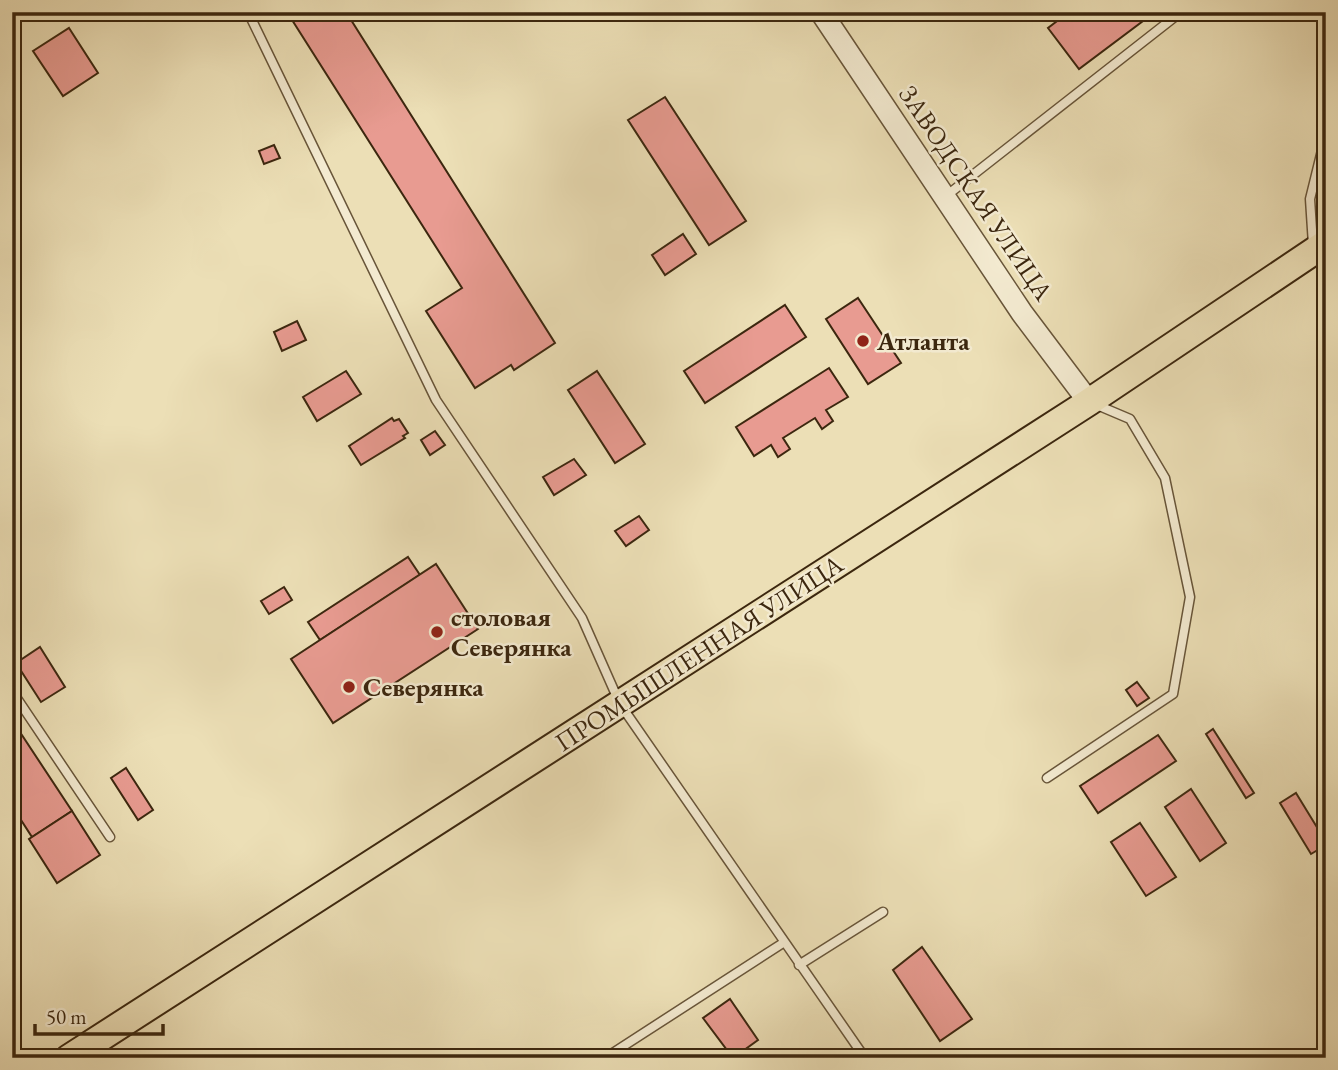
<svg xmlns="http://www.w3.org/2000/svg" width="1338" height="1070" font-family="'EB Garamond',serif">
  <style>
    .building { fill: #e89b91; stroke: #3c270f; stroke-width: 2 }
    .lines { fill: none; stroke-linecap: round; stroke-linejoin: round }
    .service-casing { stroke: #685539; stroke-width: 11 }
    .tertiary-casing { stroke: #685539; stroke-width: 24 }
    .primary-casing { stroke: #3c270f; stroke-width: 30 }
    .service { stroke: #f3ead0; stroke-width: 8 }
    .tertiary { stroke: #f3ead0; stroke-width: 21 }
    .primary { stroke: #ecdfb6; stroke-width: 26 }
    .poi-dot { fill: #8f2418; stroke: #f3ead0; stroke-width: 2.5 }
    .labels { text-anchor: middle; stroke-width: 5; stroke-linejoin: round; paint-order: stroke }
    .street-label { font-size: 26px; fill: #3c270f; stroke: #f3ead0 }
    .poi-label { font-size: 26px; font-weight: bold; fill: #3c270f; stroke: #f3ead0; text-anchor: start }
  </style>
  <rect width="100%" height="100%" fill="#ecdfb6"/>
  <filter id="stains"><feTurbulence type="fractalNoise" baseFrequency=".00286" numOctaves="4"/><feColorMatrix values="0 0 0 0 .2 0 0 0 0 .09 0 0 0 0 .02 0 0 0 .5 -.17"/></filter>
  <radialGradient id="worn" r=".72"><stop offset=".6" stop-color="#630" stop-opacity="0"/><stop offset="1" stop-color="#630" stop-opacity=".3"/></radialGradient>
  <g class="building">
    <polygon points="287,12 346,12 555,343 514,370 511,365 475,388 426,311 462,288"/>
    <polygon points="1069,12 1155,12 1079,69 1048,28"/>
    <polygon points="69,28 98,73 63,96 33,51"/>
    <polygon points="665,97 746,221 709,245 628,120"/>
    <polygon points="274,145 280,158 264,164 259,151"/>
    <polygon points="683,234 696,254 665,275 652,255"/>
    <polygon points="858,298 901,363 868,384 826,319"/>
    <polygon points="785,305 806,337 705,403 684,371"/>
    <polygon points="297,321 306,340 282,351 274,332"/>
    <polygon points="829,368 848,397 826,410 833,421 822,429 815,418 783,438 790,449 778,457 771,445 754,456 736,427"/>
    <polygon points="346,371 361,394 317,421 303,397"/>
    <polygon points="597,371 645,444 615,463 568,390"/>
    <polygon points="392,418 394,421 399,419 408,433 403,436 405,438 361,465 349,446"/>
    <polygon points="435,431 445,445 430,455 421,440"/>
    <polygon points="574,459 586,475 554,495 543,477"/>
    <polygon points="639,516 649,530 626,546 615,531"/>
    <polygon points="408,557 420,575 320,640 308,622"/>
    <polygon points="436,564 478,629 333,723 291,659"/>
    <polygon points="284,587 292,600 269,614 261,601"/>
    <polygon points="40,647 65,687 41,702 16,663"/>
    <polygon points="1137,682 1149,698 1137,706 1126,690"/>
    <polygon points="12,720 72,811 32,837 12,806"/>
    <polygon points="1213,729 1254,793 1246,798 1206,734"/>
    <polygon points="1158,735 1176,761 1098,813 1080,786"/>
    <polygon points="126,768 153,810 138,820 111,778"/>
    <polygon points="1191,789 1226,843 1200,861 1165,807"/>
    <polygon points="1296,793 1326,842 1326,845 1311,854 1280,803"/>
    <polygon points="72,811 100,855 57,883 29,839"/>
    <polygon points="1140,823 1176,877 1146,896 1111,842"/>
    <polygon points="922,947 972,1019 940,1041 893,970"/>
    <polygon points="730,999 758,1040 733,1058 703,1018"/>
  </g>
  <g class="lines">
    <g class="service-casing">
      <g id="service">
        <polyline points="248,12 436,400 582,618 620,704 865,1058"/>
        <polyline points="946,196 1181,12"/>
        <polyline points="1313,245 1310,199 1326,134"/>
        <polyline points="12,691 110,837"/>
        <polyline points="1047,778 1173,694 1190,597 1165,478 1130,419 1097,405"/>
        <polyline points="799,965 883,912"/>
        <polyline points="605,1058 783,943"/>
      </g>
    </g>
    <g class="tertiary-casing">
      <polyline id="tertiary" points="821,12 1022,313 1089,402"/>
    </g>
    <g class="primary-casing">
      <polyline id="primary" points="69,1058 1089,402 1326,243"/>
    </g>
    <use href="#service" class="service"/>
    <use href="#tertiary" class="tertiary"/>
    <use href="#primary" class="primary"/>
  </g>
  <g class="poi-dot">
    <circle cx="863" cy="341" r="7"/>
    <circle cx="437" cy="632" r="7"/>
    <circle cx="349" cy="687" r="7"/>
  </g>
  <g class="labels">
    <g class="street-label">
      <text transform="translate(976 193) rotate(56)" y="9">ЗАВОДСКАЯ УЛИЦА</text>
      <text transform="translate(699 653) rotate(-33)" y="9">ПРОМЫШЛЕННАЯ УЛИЦА</text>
    </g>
    <g class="poi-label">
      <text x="877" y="350">Атланта</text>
      <text x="451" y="626">столовая<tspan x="451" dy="30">Северянка</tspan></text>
      <text x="363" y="696">Северянка</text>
    </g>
  </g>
  <rect width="1338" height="1070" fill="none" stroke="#ecdfb6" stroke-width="42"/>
  <rect x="14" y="14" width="1310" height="1042" fill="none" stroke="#3c270f" stroke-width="3.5"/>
  <rect x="21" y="21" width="1296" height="1028" fill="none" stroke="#3c270f" stroke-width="2"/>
  <path d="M35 1024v10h128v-10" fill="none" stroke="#3c270f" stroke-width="3.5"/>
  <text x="46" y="1024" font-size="21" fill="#3c270f" stroke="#f3ead0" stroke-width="5" paint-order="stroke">50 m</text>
  <rect width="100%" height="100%" filter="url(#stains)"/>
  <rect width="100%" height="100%" fill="url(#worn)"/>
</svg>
